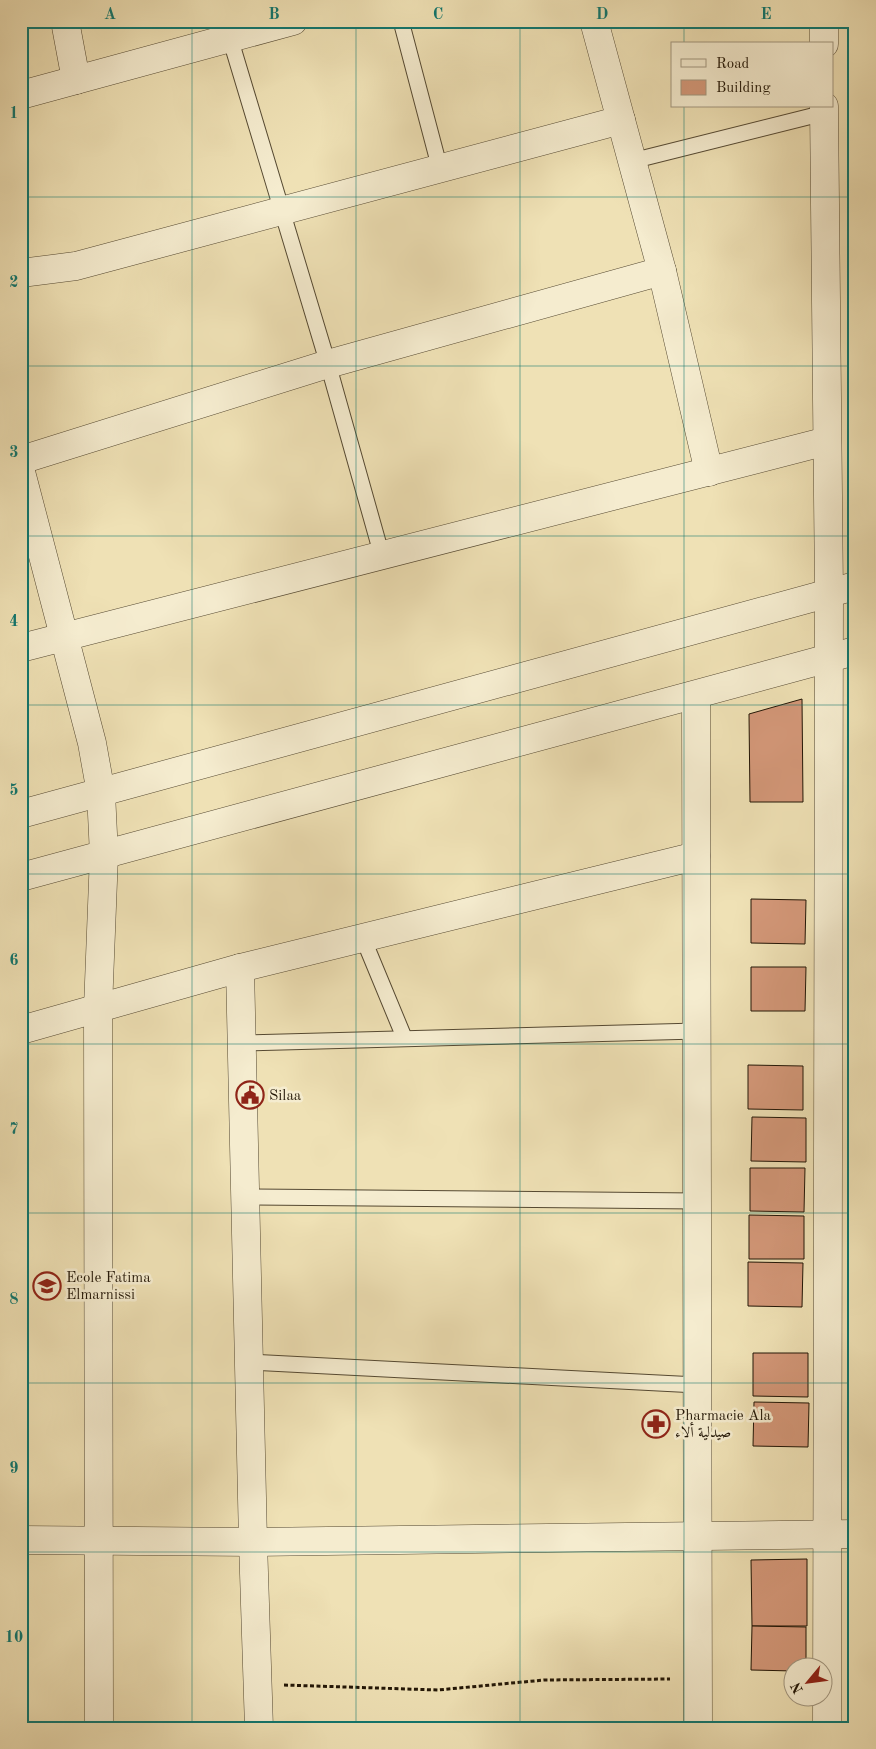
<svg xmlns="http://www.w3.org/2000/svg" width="876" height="1749" font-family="'Old Standard TT',Amiri,serif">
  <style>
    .building { fill: #d39778; stroke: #221606 }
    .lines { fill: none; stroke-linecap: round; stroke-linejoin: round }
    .service-casing { stroke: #554932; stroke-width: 17 }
    .minor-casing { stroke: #554932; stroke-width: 29 }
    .tertiary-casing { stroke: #554932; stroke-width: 29 }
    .path { stroke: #221606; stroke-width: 3; stroke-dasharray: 4 2.5; stroke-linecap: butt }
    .service { stroke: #f5eccf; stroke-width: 15 }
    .minor { stroke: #f5eccf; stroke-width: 28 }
    .tertiary { stroke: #f5eccf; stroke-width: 28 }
    .grid { fill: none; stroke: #0f766e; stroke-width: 1; stroke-opacity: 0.55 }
    .labels { text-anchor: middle; stroke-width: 5; stroke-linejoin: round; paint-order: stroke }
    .poi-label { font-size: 15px; fill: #221606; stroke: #f5eccf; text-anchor: start }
    .neatline { fill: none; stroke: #0f766e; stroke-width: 2 }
    .grid-label { font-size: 16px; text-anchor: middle; font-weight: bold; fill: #0f766e }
  </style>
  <rect width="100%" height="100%" fill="#efe1b5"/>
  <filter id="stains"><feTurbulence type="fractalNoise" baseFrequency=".004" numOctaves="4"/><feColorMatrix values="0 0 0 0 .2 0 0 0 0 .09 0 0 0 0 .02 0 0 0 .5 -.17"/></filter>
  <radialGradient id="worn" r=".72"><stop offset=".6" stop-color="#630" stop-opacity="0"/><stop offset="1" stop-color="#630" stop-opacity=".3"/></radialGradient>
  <g class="building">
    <polygon points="802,699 803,802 750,802 749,714"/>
    <polygon points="751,899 806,900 805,944 751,943"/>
    <polygon points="751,967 806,967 805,1011 751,1011"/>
    <polygon points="748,1065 803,1066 803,1110 748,1109"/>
    <polygon points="752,1117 806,1118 806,1162 751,1161"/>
    <polygon points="750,1168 805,1168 804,1212 750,1211"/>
    <polygon points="749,1215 804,1216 804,1259 749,1259"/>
    <polygon points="748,1262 803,1263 802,1307 748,1306"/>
    <polygon points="753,1353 808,1353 808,1397 753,1396"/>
    <polygon points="754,1402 809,1403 808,1447 753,1446"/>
    <polygon points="807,1559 807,1626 752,1626 751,1560"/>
    <polygon points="752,1626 806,1627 806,1666 794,1666 794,1671 751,1670"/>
  </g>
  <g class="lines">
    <g class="service-casing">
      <g id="service">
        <polyline points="401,21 440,169"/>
        <polyline points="230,38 328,364 382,556"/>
        <polyline points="632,161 824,113"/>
        <polyline points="363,938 404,1037"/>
        <polyline points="242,1043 697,1031"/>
        <polyline points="245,1197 697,1201"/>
        <polyline points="249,1362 697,1385"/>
      </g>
    </g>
    <g class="minor-casing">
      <g id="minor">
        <polyline points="65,21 76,80"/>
        <polyline points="594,21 662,271 709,472"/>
        <polyline points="824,21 824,44"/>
        <polyline points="21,95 293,21"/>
        <polyline points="824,106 829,593 827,1728"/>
        <polyline points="21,273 76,266 621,120"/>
        <polyline points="21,460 328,364 662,271"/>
        <polyline points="21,472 92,743 101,793 104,855 98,1008 99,1728"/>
        <polyline points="21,648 827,441"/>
        <polyline points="696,696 698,1728"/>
        <polyline points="240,968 253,1542 259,1728"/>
        <polyline points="21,1030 240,968 696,856"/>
        <polyline points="21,1540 253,1542 855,1534"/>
      </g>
    </g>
    <g class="tertiary-casing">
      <g id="tertiary">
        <polyline points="21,814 855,586"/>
        <polyline points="21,877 855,651"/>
      </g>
    </g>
    <polyline class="path" points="284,1685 438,1690 544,1680 670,1679"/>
    <use href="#service" class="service"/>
    <use href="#minor" class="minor"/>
    <use href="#tertiary" class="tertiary"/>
  </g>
  <path class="grid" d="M192,21V1728M356,21V1728M520,21V1728M684,21V44M684,106V1728M21,197H855M21,366H855M21,536H855M21,705H855M21,874H855M21,1044H855M21,1213H855M21,1383H855M21,1552H855"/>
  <defs>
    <g id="civic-ring" transform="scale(1.4375)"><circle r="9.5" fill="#f5eccf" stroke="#8f2418" stroke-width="1.5"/><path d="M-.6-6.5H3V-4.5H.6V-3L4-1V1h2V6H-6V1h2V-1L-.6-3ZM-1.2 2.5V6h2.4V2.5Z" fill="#8f2418"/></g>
    <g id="school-ring" transform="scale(1.4375)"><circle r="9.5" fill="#f5eccf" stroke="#8f2418" stroke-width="1.5"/><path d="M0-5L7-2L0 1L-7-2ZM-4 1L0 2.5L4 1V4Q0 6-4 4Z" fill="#8f2418"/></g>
    <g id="pharmacy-ring" transform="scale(1.4375)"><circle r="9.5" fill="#f5eccf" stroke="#8f2418" stroke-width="1.5"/><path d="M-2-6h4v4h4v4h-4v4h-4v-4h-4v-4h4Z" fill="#8f2418"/></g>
  </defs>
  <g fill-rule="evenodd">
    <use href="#civic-ring" x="250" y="1095"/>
    <use href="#school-ring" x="47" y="1286"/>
    <use href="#pharmacy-ring" x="656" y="1424"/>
  </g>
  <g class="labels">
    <g class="poi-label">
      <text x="269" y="1100">Silaa</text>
      <text x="66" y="1282">Ecole Fatima<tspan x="66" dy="17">Elmarnissi</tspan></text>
      <text x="675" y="1420">Pharmacie Ala<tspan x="675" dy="17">صيدلية ألاء</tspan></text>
    </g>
  </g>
  <rect width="876" height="1749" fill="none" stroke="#efe1b5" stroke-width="55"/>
  <rect x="671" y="42" width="162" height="65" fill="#f5eccf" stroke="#a1967f"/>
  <rect x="681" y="59" width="25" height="8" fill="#f5eccf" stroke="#a1967f"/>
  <text x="716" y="68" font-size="15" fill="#221606">Road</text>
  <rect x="681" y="80" width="25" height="15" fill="#d39778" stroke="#a1967f"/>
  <text x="716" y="92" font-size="15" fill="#221606">Building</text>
  <g transform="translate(808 1682) rotate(241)"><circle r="24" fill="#f5eccf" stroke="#a1967f"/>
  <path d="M0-4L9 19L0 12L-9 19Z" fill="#8f2418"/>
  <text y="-8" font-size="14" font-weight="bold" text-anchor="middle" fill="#221606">N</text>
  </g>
  <rect x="28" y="28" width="820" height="1694" class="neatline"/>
  <g class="grid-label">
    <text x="110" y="19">A</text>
    <text x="274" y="19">B</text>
    <text x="438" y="19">C</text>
    <text x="602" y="19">D</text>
    <text x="766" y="19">E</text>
    <text x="14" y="118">1</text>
    <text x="14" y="287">2</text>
    <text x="14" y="457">3</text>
    <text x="14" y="626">4</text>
    <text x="14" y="795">5</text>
    <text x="14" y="965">6</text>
    <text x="14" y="1134">7</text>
    <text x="14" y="1304">8</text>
    <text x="14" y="1473">9</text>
    <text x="14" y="1642">10</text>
  </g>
  <rect width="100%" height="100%" filter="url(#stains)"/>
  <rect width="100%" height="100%" fill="url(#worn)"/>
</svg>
